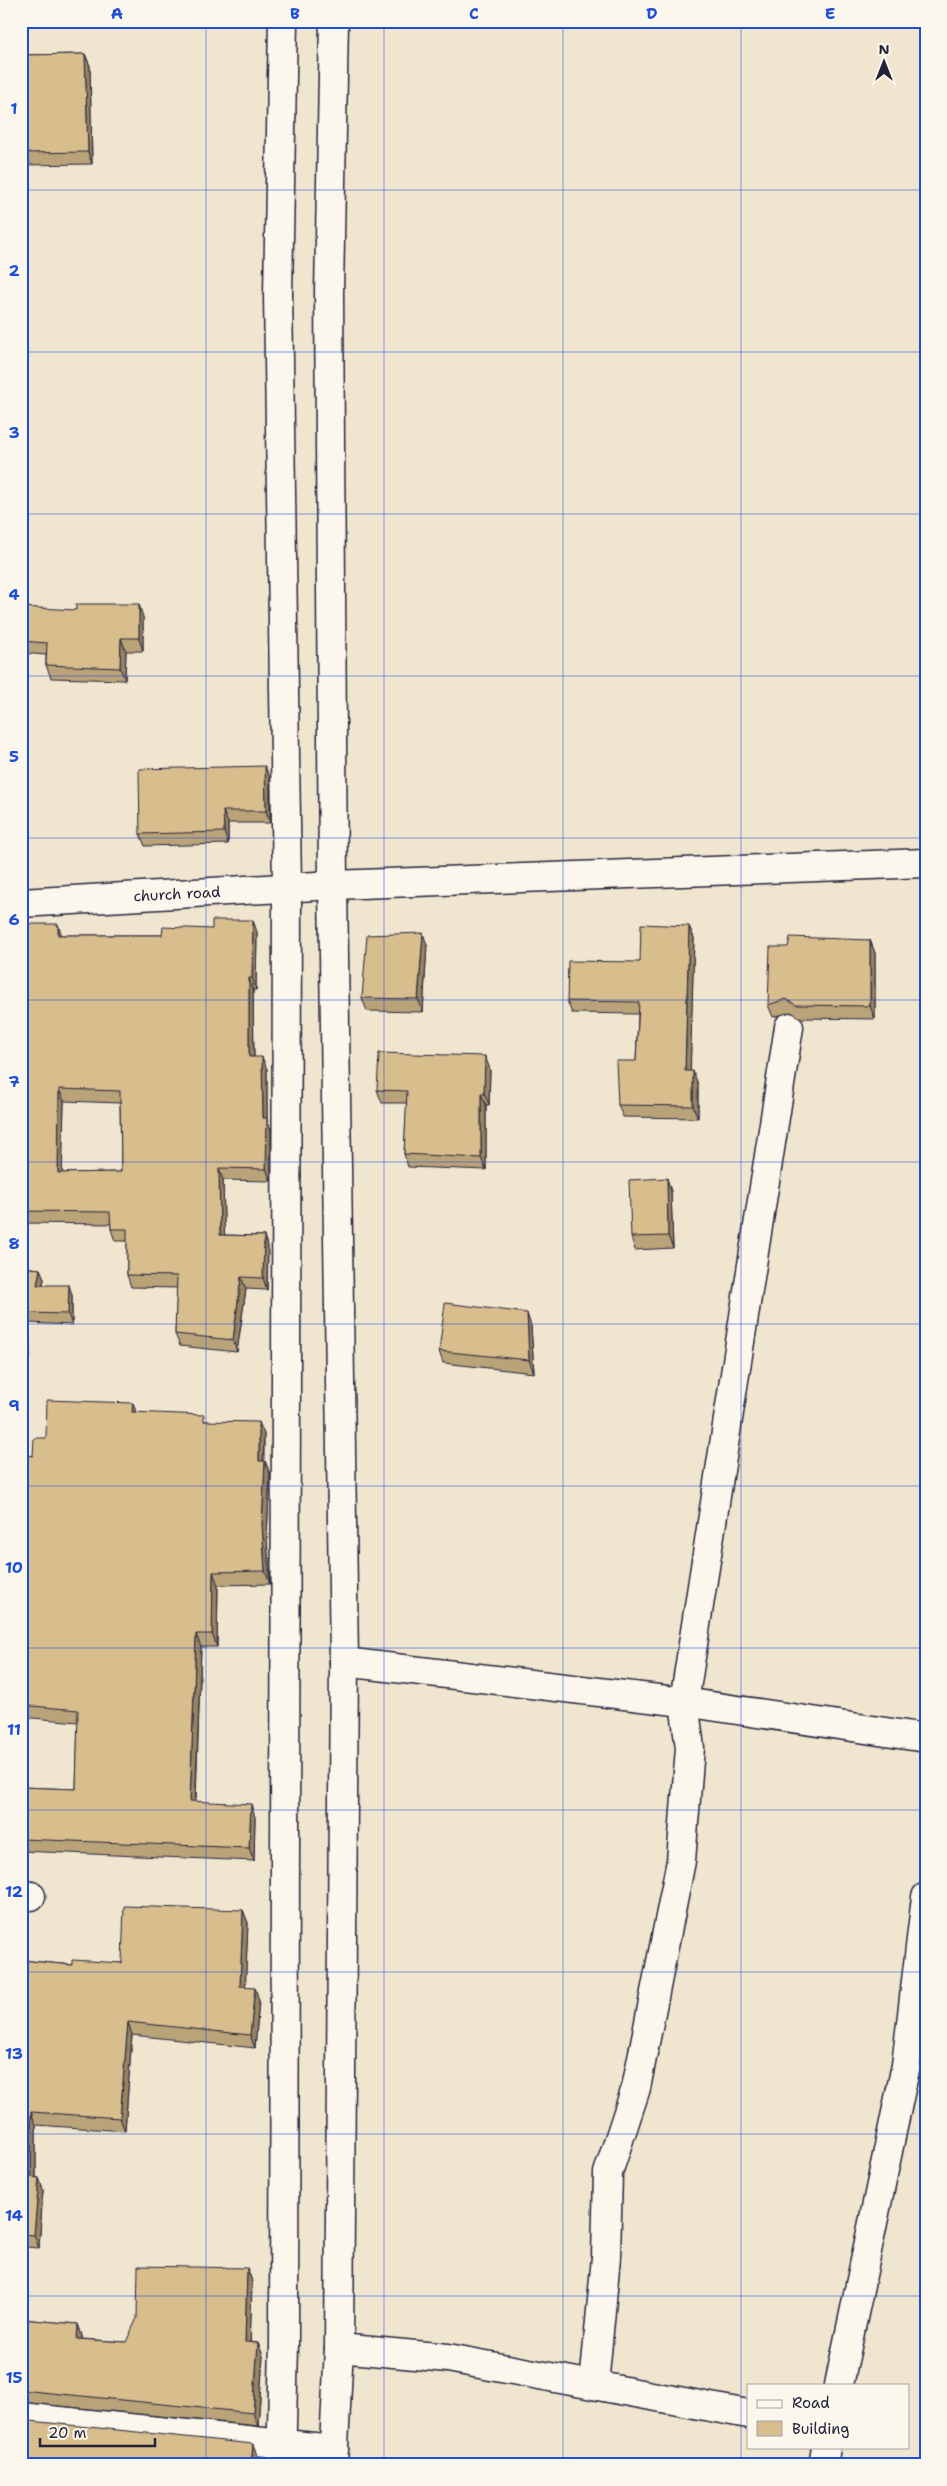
<svg xmlns="http://www.w3.org/2000/svg" width="947" height="2486" font-family="'Shantell Sans',sans-serif">
  <style>
    .lines { fill: none; stroke-linecap: round; stroke-linejoin: round }
    .minor-casing { stroke: #22223b; stroke-width: 31 }
    .tertiary-casing { stroke: #22223b; stroke-width: 31 }
    .minor { stroke: #fbf7ec; stroke-width: 28 }
    .tertiary { stroke: #fbf7ec; stroke-width: 28 }
    .wall { fill: #baa379; stroke: #22223b; fill-rule: evenodd }
    .shaded-wall { fill: #978463; stroke: #22223b }
    .building { fill: #d8bd8d; stroke: #22223b; fill-rule: evenodd }
    .grid { fill: none; stroke: #1d4ed8; stroke-width: 1; stroke-opacity: 0.55 }
    .labels { text-anchor: middle; stroke-width: 5; stroke-linejoin: round; paint-order: stroke }
    .street-label { font-size: 15px; fill: #22223b; stroke: #fbf7ec }
    .neatline { fill: none; stroke: #1d4ed8; stroke-width: 2 }
    .grid-label { font-size: 16px; text-anchor: middle; font-weight: bold; fill: #1d4ed8 }
  </style>
  <rect width="100%" height="100%" fill="#f0e6d0"/>
  <filter id="ink" filterUnits="userSpaceOnUse"><feTurbulence type="fractalNoise" baseFrequency=".02" numOctaves="2"/><feDisplacementMap in="SourceGraphic" scale="10" xChannelSelector="R" yChannelSelector="G"/><feConvolveMatrix kernelMatrix="1 2 1 2 8 2 1 2 1" color-interpolation-filters="sRGB"/></filter>
  <g filter="url(#ink)">
    <g class="lines">
      <g class="minor-casing">
        <g id="minor">
          <polyline points="21,903 333,885 926,863"/>
          <polyline points="344,1662 684,1702 926,1738"/>
          <polyline points="21,1894 31,1896"/>
          <polyline points="339,2348 448,2358 748,2414"/>
          <polyline points="594,2385 606,2257 608,2173 636,2088 681,1861 690,1748 684,1702 789,1027"/>
          <polyline points="839,2385 906,2065 926,1897"/>
          <polyline points="21,2417 334,2449"/>
          <polyline points="823,2465 826,2447"/>
        </g>
      </g>
      <g class="tertiary-casing">
        <g id="tertiary">
          <polyline points="281,2465 284,2345 287,887 278,294 283,21"/>
          <polyline points="333,2465 339,2348 344,1662 333,885 329,293 334,21"/>
        </g>
      </g>
      <use href="#minor" class="minor"/>
      <use href="#tertiary" class="tertiary"/>
    </g>
    <g class="wall">
      <polygon points="85,54 90,66 92,164 21,165 21,55"/>
      <polygon points="21,607 143,617 143,651 126,651 125,680 51,678 46,665 46,655 21,653"/>
      <polygon points="270,778 270,823 228,823 228,844 145,846 140,834"/>
      <polygon points="689,926 694,938 690,1071 698,1084 698,1118 623,1117 618,1105 636,1061 638,1014 572,1013 567,1001 640,962"/>
      <path d="M257,932L256,990H253L254,1057L267,1069V1120L271,1130V1181L223,1180L224,1235L264,1236L268,1248L267,1290L246,1289L237,1352L180,1346L175,1334L177,1288L131,1287L127,1275V1241H115L111,1229V1224L21,1223V949H26L62,935H162ZM64,1101L120,1103L121,1172L62,1173Z"/>
      <polygon points="870,940 875,953 875,1019 801,1018 791,1012 773,1017 768,1005 788,947"/>
      <polygon points="427,945 423,1012 367,1011 362,998"/>
      <polygon points="490,1069 489,1105 486,1105 486,1170 408,1167 404,1154 407,1103 382,1103 377,1090"/>
      <polygon points="671,1191 673,1248 635,1250 631,1237"/>
      <polygon points="21,1267 40,1269 44,1279 43,1285 72,1295 72,1325 29,1323 30,1359 21,1359"/>
      <polygon points="531,1326 534,1373 443,1363 439,1351"/>
      <polygon points="136,1413 207,1421 264,1434 264,1461 265,1461 270,1474 267,1537 270,1584 218,1585 217,1647 201,1647 196,1801 255,1817 254,1861 21,1851 21,1787 76,1789 78,1722 21,1717 21,1454 33,1456 46,1438"/>
      <polygon points="243,1910 248,1923 245,1986 259,2000 255,2048 132,2035 125,2131 36,2125 36,2177 39,2178 43,2190 39,2248 25,2247 21,2303 21,1960 72,1965 122,1963"/>
      <polygon points="247,2268 252,2281 250,2342 258,2343 263,2356 258,2426 21,2402 21,2319 78,2324 82,2336 82,2339 126,2342"/>
    </g>
    <g class="shaded-wall">
      <polygon points="85,54 90,66 92,164 88,152"/>
      <polygon points="139,604 143,617 143,651 139,638"/>
      <polygon points="121,638 126,651 125,680 120,668"/>
      <polygon points="265,766 270,778 270,823 266,811"/>
      <polygon points="223,811 228,823 228,844 224,832"/>
      <polygon points="253,920 257,932 256,990 252,978"/>
      <polygon points="58,924 62,936 58,935"/>
      <polygon points="689,926 694,938 690,1083 685,1071"/>
      <polygon points="423,933 427,945 423,1012 418,999"/>
      <polygon points="870,940 875,953 875,1019 870,1006"/>
      <polygon points="249,978 253,990 254,1069 249,1057"/>
      <polygon points="485,1056 490,1069 489,1105 484,1093"/>
      <polygon points="262,1057 267,1069 267,1120 271,1130 271,1181 266,1169 263,1118"/>
      <polygon points="693,1071 698,1084 698,1118 693,1106"/>
      <polygon points="59,1089 64,1101 62,1185 58,1173"/>
      <polygon points="481,1093 486,1105 486,1170 481,1158"/>
      <polygon points="219,1168 223,1180 225,1247 220,1235"/>
      <polygon points="667,1178 671,1191 673,1248 668,1236"/>
      <polygon points="264,1236 268,1248 267,1290 263,1278"/>
      <polygon points="40,1269 44,1279 41,1295 37,1285"/>
      <polygon points="241,1277 246,1289 237,1352 233,1340"/>
      <polygon points="69,1285 72,1295 72,1325 68,1314"/>
      <polygon points="26,1313 29,1323 30,1359 26,1349"/>
      <polygon points="527,1313 531,1326 534,1373 529,1360"/>
      <polygon points="133,1403 137,1415 132,1412"/>
      <polygon points="259,1422 264,1434 263,1474 259,1461"/>
      <polygon points="265,1461 270,1474 267,1537 270,1584 265,1571 262,1524"/>
      <polygon points="213,1572 218,1585 217,1647 212,1634"/>
      <polygon points="196,1634 201,1647 195,1814 190,1801"/>
      <polygon points="251,1804 255,1817 254,1861 249,1848"/>
      <polygon points="243,1910 248,1923 245,1998 240,1986"/>
      <polygon points="255,1987 259,2000 255,2048 250,2035"/>
      <polygon points="128,2022 132,2035 125,2131 120,2118"/>
      <polygon points="31,2112 36,2125 36,2190 31,2177"/>
      <polygon points="39,2178 43,2190 39,2248 34,2235"/>
      <polygon points="21,2237 25,2247 21,2303"/>
      <polygon points="247,2268 252,2281 250,2355 245,2342"/>
      <polygon points="78,2324 82,2336 81,2352 77,2339"/>
      <polygon points="258,2343 263,2356 258,2426 253,2413"/>
      <polygon points="253,2444 258,2457 257,2465 251,2465"/>
    </g>
    <g class="building">
      <polygon points="85,54 88,152 21,153 21,55"/>
      <polygon points="76,604 139,604 139,638 121,638 120,668 46,665 47,643 21,641 21,607 76,610"/>
      <polygon points="265,766 266,811 223,811 224,832 140,834 139,769"/>
      <path d="M212,920H253L252,978H249V1057H262L263,1118H267L266,1169L219,1168L220,1235L264,1236L263,1278L241,1277L233,1340L175,1334L177,1276L127,1275V1229H111L110,1212L21,1211V949H26L27,924H58V935H162L163,927L212,929ZM59,1089L120,1091L121,1172L58,1173Z"/>
      <polygon points="641,924 689,926 685,1071 693,1071 693,1106 618,1105 616,1061 636,1061 639,1002 567,1001 568,961 640,962"/>
      <polygon points="423,933 418,999 362,998 367,935"/>
      <polygon points="790,937 870,940 870,1006 796,1005 786,999 768,1005 770,947 788,947"/>
      <polygon points="379,1053 485,1056 484,1093 481,1093 481,1158 404,1154 407,1091 377,1090"/>
      <polygon points="667,1178 668,1236 631,1237 629,1180"/>
      <polygon points="21,1267 40,1269 37,1285 69,1285 68,1314 26,1313 26,1349 21,1349"/>
      <polygon points="445,1303 527,1313 529,1360 439,1351"/>
      <polygon points="47,1400 133,1403 132,1412 204,1415 204,1421 259,1422 259,1461 265,1461 262,1524 265,1571 213,1572 212,1634 196,1634 190,1801 251,1804 249,1848 21,1839 21,1787 76,1789 78,1710 21,1705 21,1454 33,1456 34,1438 46,1438"/>
      <polygon points="124,1906 243,1910 240,1986 255,1987 250,2035 128,2022 120,2118 31,2112 31,2177 39,2178 34,2235 21,2234 21,1960 72,1965 72,1960 122,1963"/>
      <polygon points="138,2266 247,2268 245,2342 258,2343 253,2413 21,2390 21,2319 78,2324 77,2339 126,2342 137,2318"/>
      <polygon points="21,2420 253,2444 251,2465 21,2465"/>
    </g>
  </g>
  <path class="grid" d="M206,21V2465M384,21V2465M563,21V2465M741,21V2465M21,190H926M21,352H926M21,514H926M21,676H926M21,838H926M21,1000H926M21,1162H926M21,1324H926M21,1486H926M21,1648H926M21,1810H926M21,1972H926M21,2134H926M21,2296H926"/>
  <g class="labels">
    <g class="street-label">
      <text transform="translate(177 894) rotate(-3)" y="5">church road</text>
    </g>
  </g>
  <rect width="947" height="2486" fill="none" stroke="#fbf7ec" stroke-width="55"/>
  <rect x="747" y="2384" width="162" height="65" fill="#fbf7ec" stroke="#a4a2a5"/>
  <rect x="757" y="2400" width="25" height="8" fill="#fbf7ec" stroke="#a4a2a5"/>
  <text x="792" y="2408" font-size="15" fill="#22223b">Road</text>
  <rect x="757" y="2421" width="25" height="15" fill="#d8bd8d" stroke="#a4a2a5"/>
  <text x="792" y="2434" font-size="15" fill="#22223b">Building</text>
  <g transform="translate(884 62)" stroke="#fbf7ec" stroke-width="4" paint-order="stroke">
  <path d="M0-4L9 19L0 12L-9 19Z" fill="#22223b"/>
  <text y="-8" font-size="14" font-weight="bold" text-anchor="middle" fill="#22223b">N</text>
  </g>
  <path d="M40 2438v8h115v-8" fill="none" stroke="#22223b" stroke-width="2.5"/>
  <text x="48" y="2438" font-size="15" fill="#22223b" stroke="#fbf7ec" stroke-width="4" paint-order="stroke">20 m</text>
  <rect x="28" y="28" width="892" height="2430" class="neatline"/>
  <g class="grid-label">
    <text x="117" y="19">A</text>
    <text x="295" y="19">B</text>
    <text x="474" y="19">C</text>
    <text x="652" y="19">D</text>
    <text x="830" y="19">E</text>
    <text x="14" y="114">1</text>
    <text x="14" y="276">2</text>
    <text x="14" y="438">3</text>
    <text x="14" y="600">4</text>
    <text x="14" y="762">5</text>
    <text x="14" y="925">6</text>
    <text x="14" y="1087">7</text>
    <text x="14" y="1249">8</text>
    <text x="14" y="1411">9</text>
    <text x="14" y="1573">10</text>
    <text x="14" y="1735">11</text>
    <text x="14" y="1897">12</text>
    <text x="14" y="2059">13</text>
    <text x="14" y="2221">14</text>
    <text x="14" y="2383">15</text>
  </g>
</svg>
